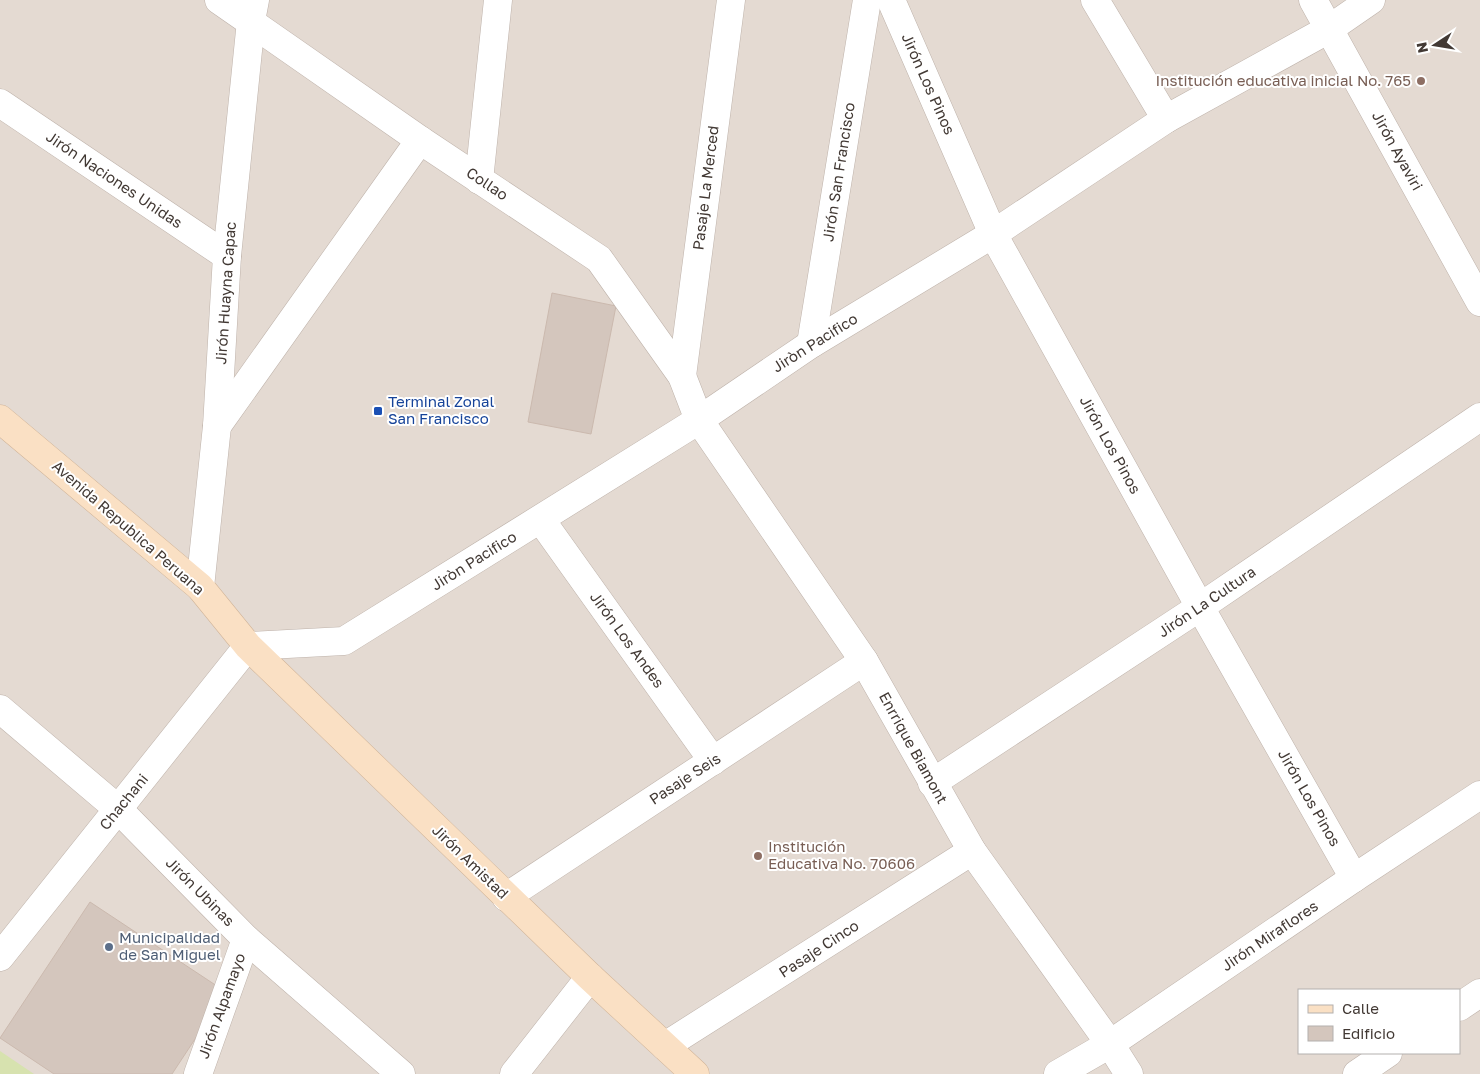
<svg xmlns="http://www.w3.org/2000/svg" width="1480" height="1074" font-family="'Golos Text',sans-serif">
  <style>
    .residential { fill: #e4dad2; fill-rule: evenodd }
    .green { fill: #d7e2af }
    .building { fill: #d4c6bd; stroke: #cbb9ae }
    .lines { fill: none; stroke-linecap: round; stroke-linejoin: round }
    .street-casing { stroke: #beb2aa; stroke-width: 29 }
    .secondary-casing { stroke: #d0b499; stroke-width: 29 }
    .street { stroke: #fff; stroke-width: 28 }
    .secondary { stroke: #fae0c4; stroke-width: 28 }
    .education-dot { fill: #8d6e63; stroke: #fff; stroke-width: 2 }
    .transit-dot { fill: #1a4fb4; stroke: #fff; stroke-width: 2 }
    .service-dot { fill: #5c6f8a; stroke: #fff; stroke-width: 2 }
    .labels { text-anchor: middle; stroke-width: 4; stroke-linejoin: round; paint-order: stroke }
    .education-label { font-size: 15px; fill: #785e54; stroke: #fff; text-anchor: end }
    .street-label { font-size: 15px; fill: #423934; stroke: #fff }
    .transit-label { font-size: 15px; fill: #164399; stroke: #fff; text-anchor: start }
    .service-label { font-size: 15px; fill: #4e5e75; stroke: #fff; text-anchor: start }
  </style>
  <rect width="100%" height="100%" fill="#f0eae4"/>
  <path class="residential" d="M0,0H1480V1074H0ZM1299,990H1459V1053H1299Z"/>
  <polygon class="green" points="0,1051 34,1074 0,1074"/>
  <g class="building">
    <polygon points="552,293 616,306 591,434 528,422"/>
    <polygon points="90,902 226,992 172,1074 54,1074 0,1038"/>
  </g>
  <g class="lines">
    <g class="street-casing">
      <g id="street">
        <polyline points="219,0 420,140 599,259 682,376 699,420 864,661 972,851 1110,1044 1129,1074"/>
        <polyline points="891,0 993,234 1200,607 1354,878"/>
        <polyline points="1095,0 1166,119"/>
        <polyline points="1313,0 1480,302"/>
        <polyline points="0,103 227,256"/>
        <polyline points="479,180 498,0"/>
        <polyline points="811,344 867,0"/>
        <polyline points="682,376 731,0"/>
        <polyline points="217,426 420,140"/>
        <polyline points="541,520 713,761"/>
        <polyline points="200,587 217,426 227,256 251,21 255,0"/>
        <polyline points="0,709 118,809 246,939 401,1074"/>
        <polyline points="932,783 1200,607 1480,417"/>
        <polyline points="506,897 864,661"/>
        <polyline points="0,957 248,646 344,641 699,420 811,344 993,234 1166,119 1329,29 1371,0"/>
        <polyline points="1459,1007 1480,993"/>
        <polyline points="665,1046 972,851"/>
        <polyline points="198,1074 246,939"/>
        <polyline points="514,1074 590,977"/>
        <polyline points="1058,1074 1110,1044 1354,878 1480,795"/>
        <polyline points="1357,1074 1388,1053"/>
      </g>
    </g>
    <g class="secondary-casing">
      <polyline id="secondary" points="0,419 200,587 248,646 590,977 695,1074"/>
    </g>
    <use href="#street" class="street"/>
    <use href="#secondary" class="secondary"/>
  </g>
  <g class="education-dot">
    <circle cx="1421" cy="81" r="5"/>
    <circle cx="758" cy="856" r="5"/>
  </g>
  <rect class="transit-dot" x="373" y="406" width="10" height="10" rx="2.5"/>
  <circle class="service-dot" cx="109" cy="947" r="5"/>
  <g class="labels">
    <g class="education-label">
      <text x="1411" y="86">Institución educativa inicial No. 765</text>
      <text x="768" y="852" text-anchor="start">Institución<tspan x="768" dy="17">Educativa No. 70606</tspan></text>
    </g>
    <g class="street-label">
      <text transform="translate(928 84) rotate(66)" y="5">Jirón Los Pinos</text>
      <text transform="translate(1397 151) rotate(61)" y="5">Jirón Ayaviri</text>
      <text transform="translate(839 172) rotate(-81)" y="5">Jirón San Francisco</text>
      <text transform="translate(114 180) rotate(34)" y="5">Jirón Naciones Unidas</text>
      <text transform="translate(487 184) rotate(34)" y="5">Collao</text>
      <text transform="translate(706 188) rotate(-83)" y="5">Pasaje La Merced</text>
      <text transform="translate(226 293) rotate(-86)" y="5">Jirón Huayna Capac</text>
      <text transform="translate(815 343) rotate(-32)" y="5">Jiròn Pacifico</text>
      <text transform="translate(1110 445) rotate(61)" y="5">Jirón Los Pinos</text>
      <text transform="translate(128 528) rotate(41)" y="5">Avenida Republica Peruana</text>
      <text transform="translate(474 561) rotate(-32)" y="5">Jiròn Pacifico</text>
      <text transform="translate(1207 602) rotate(-34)" y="5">Jirón La Cultura</text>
      <text transform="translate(627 640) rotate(54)" y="5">Jirón Los Andes</text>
      <text transform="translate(913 748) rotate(61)" y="5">Enrrique Biamont</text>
      <text transform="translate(685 779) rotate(-33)" y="5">Pasaje Seis</text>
      <text transform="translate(1309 798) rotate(60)" y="5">Jirón Los Pinos</text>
      <text transform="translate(124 802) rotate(-51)" y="5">Chachani</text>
      <text transform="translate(470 862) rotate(44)" y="5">Jirón Amistad</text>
      <text transform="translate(200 892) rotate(45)" y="5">Jirón Ubinas</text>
      <text transform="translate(1270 936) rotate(-34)" y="5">Jirón Miraflores</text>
      <text transform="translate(819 949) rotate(-33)" y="5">Pasaje Cinco</text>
      <text transform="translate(222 1006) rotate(-70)" y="5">Jirón Alpamayo</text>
    </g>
    <g class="transit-label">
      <text x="388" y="407">Terminal Zonal<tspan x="388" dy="17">San Francisco</tspan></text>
    </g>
    <g class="service-label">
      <text x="119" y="943">Municipalidad<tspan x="119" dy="17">de San Miguel</tspan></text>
    </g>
  </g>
  <rect x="1298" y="989" width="162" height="65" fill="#ffffff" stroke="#b3b0ae"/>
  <rect x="1308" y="1005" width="25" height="8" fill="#fae0c4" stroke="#b3b0ae"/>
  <text x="1342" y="1014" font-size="15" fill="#423934">Calle</text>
  <rect x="1308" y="1026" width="25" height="15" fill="#d4c6bd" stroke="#b3b0ae"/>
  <text x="1342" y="1039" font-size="15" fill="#423934">Edificio</text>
  <g transform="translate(1435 45) rotate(258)" stroke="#ffffff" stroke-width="4" paint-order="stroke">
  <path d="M0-4L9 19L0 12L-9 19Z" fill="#423934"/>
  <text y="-8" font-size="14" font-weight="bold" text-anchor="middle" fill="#423934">N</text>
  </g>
</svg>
